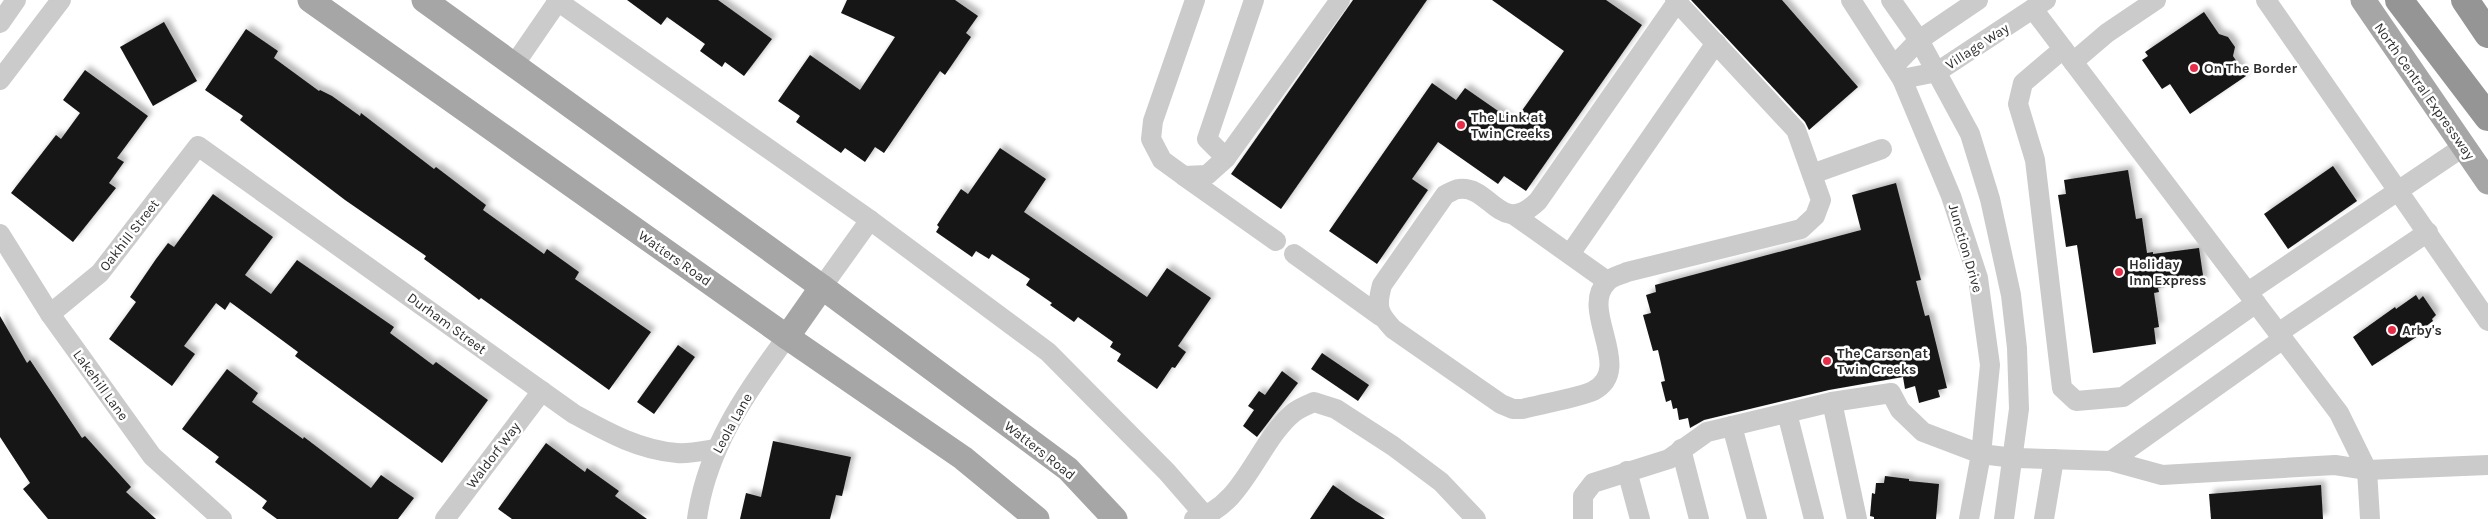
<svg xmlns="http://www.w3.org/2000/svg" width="2488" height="519" font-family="Karla,sans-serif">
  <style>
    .building { fill: #151515; filter: url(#shadow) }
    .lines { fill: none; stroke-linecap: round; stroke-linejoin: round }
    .minor { stroke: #cbcbcb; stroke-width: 20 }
    .major { stroke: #a6a6a6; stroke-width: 25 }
    .highway { stroke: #959595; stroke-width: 28 }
    .poi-dot { fill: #e82d49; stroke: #fff; stroke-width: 2 }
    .labels { text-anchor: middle; stroke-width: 5; stroke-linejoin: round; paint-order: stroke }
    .street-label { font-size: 14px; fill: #2e2e2e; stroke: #fff }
    .poi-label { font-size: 14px; font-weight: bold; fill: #2e2e2e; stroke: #fff; text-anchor: start }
  </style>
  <defs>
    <filter id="shadow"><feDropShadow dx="4.5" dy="-4.5" stdDeviation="2.5" flood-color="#0004"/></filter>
  </defs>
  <rect width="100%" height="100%" fill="#fff"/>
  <g class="building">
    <polygon points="627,0 718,0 772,39 744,76 725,62 722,67 700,51 705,44 667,17 661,25"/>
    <polygon points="847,0 955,0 978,16 966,33 971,37 945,75 940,71 884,153 875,147 865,162 845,148 841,153 796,122 800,116 778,101 810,55 860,90 895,37 841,13"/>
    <polygon points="1353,0 1427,0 1281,209 1231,174"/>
    <polygon points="1492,0 1606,0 1642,25 1526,191 1504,176 1498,184 1438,142 1412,179 1428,190 1377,264 1329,231 1432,83 1456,100 1465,88 1514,122 1564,51"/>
    <polygon points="1691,0 1782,0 1858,87 1809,130 1805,122"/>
    <polygon points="2204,12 2219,34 2228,37 2235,47 2233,56 2246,76 2190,114 2170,84 2162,89 2142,60 2148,56 2145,52"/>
    <polygon points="164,22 197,81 153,106 120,47"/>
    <polygon points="246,29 278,51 274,58 319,91 320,90 332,96 360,116 361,113 434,169 436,167 486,205 483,210 544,254 547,249 579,272 575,279 651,332 609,390 481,298 479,300 462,287 424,259 426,256 345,200 240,120 243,116 205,90"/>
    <polygon points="85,70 148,116 117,158 124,162 109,183 116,188 73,242 11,193 56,135 61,139 80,113 63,100"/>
    <polygon points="1000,148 1046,179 1024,212 1147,297 1167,268 1211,298 1178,346 1186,352 1175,368 1172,367 1157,389 1117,361 1121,354 1110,347 1113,342 1078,317 1074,322 1050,305 1052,303 1026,285 1030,279 992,254 989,259 976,251 972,257 936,232 939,227 937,225 961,189 968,194"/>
    <polygon points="2333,166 2357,201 2288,249 2264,214"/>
    <polygon points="2128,170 2136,219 2142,218 2147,253 2153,252 2153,254 2199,248 2204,282 2158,288 2159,292 2154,293 2159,327 2154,328 2156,344 2093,353 2077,245 2066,247 2058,195 2066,194 2064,180"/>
    <polygon points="1896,183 1921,280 1916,281 1925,316 1929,315 1947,388 1938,390 1940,397 1919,403 1915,386 1905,389 1903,377 1829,390 1704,420 1690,428 1688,418 1679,420 1677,408 1673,409 1671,400 1666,402 1661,382 1665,381 1658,350 1653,351 1643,315 1651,313 1646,295 1656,292 1655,285 1861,230 1852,195"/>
    <polygon points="213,194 273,237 245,275 271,294 297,260 394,327 390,333 433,365 436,362 488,400 442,463 295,356 298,352 230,302 225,310 216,303 184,346 195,354 172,386 109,339 136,302 130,297 156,259 168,243 174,247"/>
    <polygon points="2416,295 2419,300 2423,296 2436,315 2432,319 2433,321 2417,333 2418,336 2372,366 2353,337 2395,307 2396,309"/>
    <polygon points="0,316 27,363 30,360 82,438 85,436 131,487 126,492 156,519 48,519 23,489 30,483 0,437"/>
    <polygon points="678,345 695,357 654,414 637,402"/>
    <polygon points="1322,353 1369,385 1358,401 1311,369"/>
    <polygon points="227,369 258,393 252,402 303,439 304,437 371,488 381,475 414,498 398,519 277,519 262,508 267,501 215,462 219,457 182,429"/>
    <polygon points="1282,371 1298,383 1257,437 1243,426 1254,410 1248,406 1259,391 1265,395"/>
    <polygon points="773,441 851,457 842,496 836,495 830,519 740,519 746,493 761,497"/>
    <polygon points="546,443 585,472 587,468 619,491 615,496 647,519 512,519 498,509"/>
    <polygon points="1885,476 1909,479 1909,481 1939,484 1936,519 1874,519 1874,517 1870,516 1872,493 1875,494 1876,483 1884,483"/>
    <polygon points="1333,485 1356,501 1385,519 1310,519"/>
    <polygon points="2321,485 2323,519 2211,519 2209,494"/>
  </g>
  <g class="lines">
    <g class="minor">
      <polyline points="556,0 870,220 1048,352 1167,472 1208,519"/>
      <polyline points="1195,0 1153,121 1151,139 1162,160 1184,176 1207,175 1226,158 1340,0"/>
      <path d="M1675,0L1677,2L1796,130L1821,200L1815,216L1801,229L1627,272C1621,275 1611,277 1607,282C1578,310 1636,369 1593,391C1578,398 1540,404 1523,409H1513L1501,404L1393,329C1378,313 1376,307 1382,285L1445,195C1449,193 1455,189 1459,189C1491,185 1500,238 1538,201L1677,2"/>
      <polyline points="1851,0 1902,79 1951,196 1978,278 1990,365 1981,454 1969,519"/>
      <polyline points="1891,0 1919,40 1970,134 1990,199 2011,295 2017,348 2019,409 2004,519"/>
      <polyline points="2266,0 2488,321"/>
      <polyline points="2033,9 2339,413 2367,470 2370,519"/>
      <polyline points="0,23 16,0"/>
      <polyline points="2063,49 2023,83 2018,104 2035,160 2062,388 2076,401 2123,397 2256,303"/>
      <polyline points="2073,62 2107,33 2156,0"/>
      <polyline points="514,65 558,1"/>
      <polyline points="1894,66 1919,40 1978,0"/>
      <polyline points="1902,79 1937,72 2046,0"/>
      <polyline points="0,80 61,0"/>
      <polyline points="1226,158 1207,139 1254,0"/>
      <polyline points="1812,174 1882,149"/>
      <polyline points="1184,176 1276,241"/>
      <polyline points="1514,215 1607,281"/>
      <polyline points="0,234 50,314 152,456 222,519"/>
      <polyline points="1294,254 1380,316"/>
      <polyline points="1570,254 1716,43"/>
      <polyline points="822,287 870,220"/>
      <polyline points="2248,292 2463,147"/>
      <path d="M50,314L100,273L198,146L574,414C607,432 639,450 677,453C689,454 703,451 716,449"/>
      <polyline points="2278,333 2428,232"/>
      <polyline points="1787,413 1814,519"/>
      <polyline points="1732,426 1757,519"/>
      <polyline points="1681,449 1699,519"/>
      <polyline points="2111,461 2283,339"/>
      <polyline points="1627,471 1640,519"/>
      <polyline points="445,519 542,391"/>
      <path d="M697,519C706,450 746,392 787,337"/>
      <path d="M1194,519C1243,508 1257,443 1293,413C1299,408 1307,405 1314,402L1336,409L1393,446L1441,482L1476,519"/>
      <polyline points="1583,519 1583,496 1593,483 1669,459 1707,432 1832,402"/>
      <polyline points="1857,519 1832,402 1891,393 1900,410 1923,432 1981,454 2014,458 2111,461 2162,475 2335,465 2367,470 2488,465"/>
      <polyline points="2044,519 2054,459"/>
    </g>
    <g class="major">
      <polyline points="310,0 787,337 963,458 1037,519"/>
      <polyline points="424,0 822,287 1068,469 1115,519"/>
      <polyline points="2363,0 2488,182"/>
      <polyline points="787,337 822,287"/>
    </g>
    <g class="highway">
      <polyline points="2399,0 2488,117"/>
      <polyline points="2465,0 2488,34"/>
    </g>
  </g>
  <g class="poi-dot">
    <circle cx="2194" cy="68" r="5"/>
    <circle cx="1461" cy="125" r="5"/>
    <circle cx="2119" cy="272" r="5"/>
    <circle cx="2392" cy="330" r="5"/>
    <circle cx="1827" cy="361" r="5"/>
  </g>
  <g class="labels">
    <g class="street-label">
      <text transform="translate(1977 46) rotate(-33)" y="5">Village Way</text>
      <text transform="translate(2425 91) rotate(55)" y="5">North Central Expressway</text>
      <text transform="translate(129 235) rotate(-52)" y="5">Oakhill Street</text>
      <text transform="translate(1966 248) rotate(74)" y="5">Junction Drive</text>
      <text transform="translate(675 258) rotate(35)" y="5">Watters Road</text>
      <text transform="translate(447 323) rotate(36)" y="5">Durham Street</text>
      <text transform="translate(101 385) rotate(54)" y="5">Lakehill Lane</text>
      <text transform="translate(732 423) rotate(-61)" y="5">Leola Lane</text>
      <text transform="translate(1040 450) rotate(38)" y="5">Watters Road</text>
      <text transform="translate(493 455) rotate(-53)" y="5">Waldorf Way</text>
    </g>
    <g class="poi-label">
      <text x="2204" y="73">On The Border</text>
      <text x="1471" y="122">The Link at<tspan x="1471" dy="16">Twin Creeks</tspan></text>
      <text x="2129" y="269">Holiday<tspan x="2129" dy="16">Inn Express</tspan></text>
      <text x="2402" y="335">Arby's</text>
      <text x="1837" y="358">The Carson at<tspan x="1837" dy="16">Twin Creeks</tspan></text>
    </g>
  </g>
</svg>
